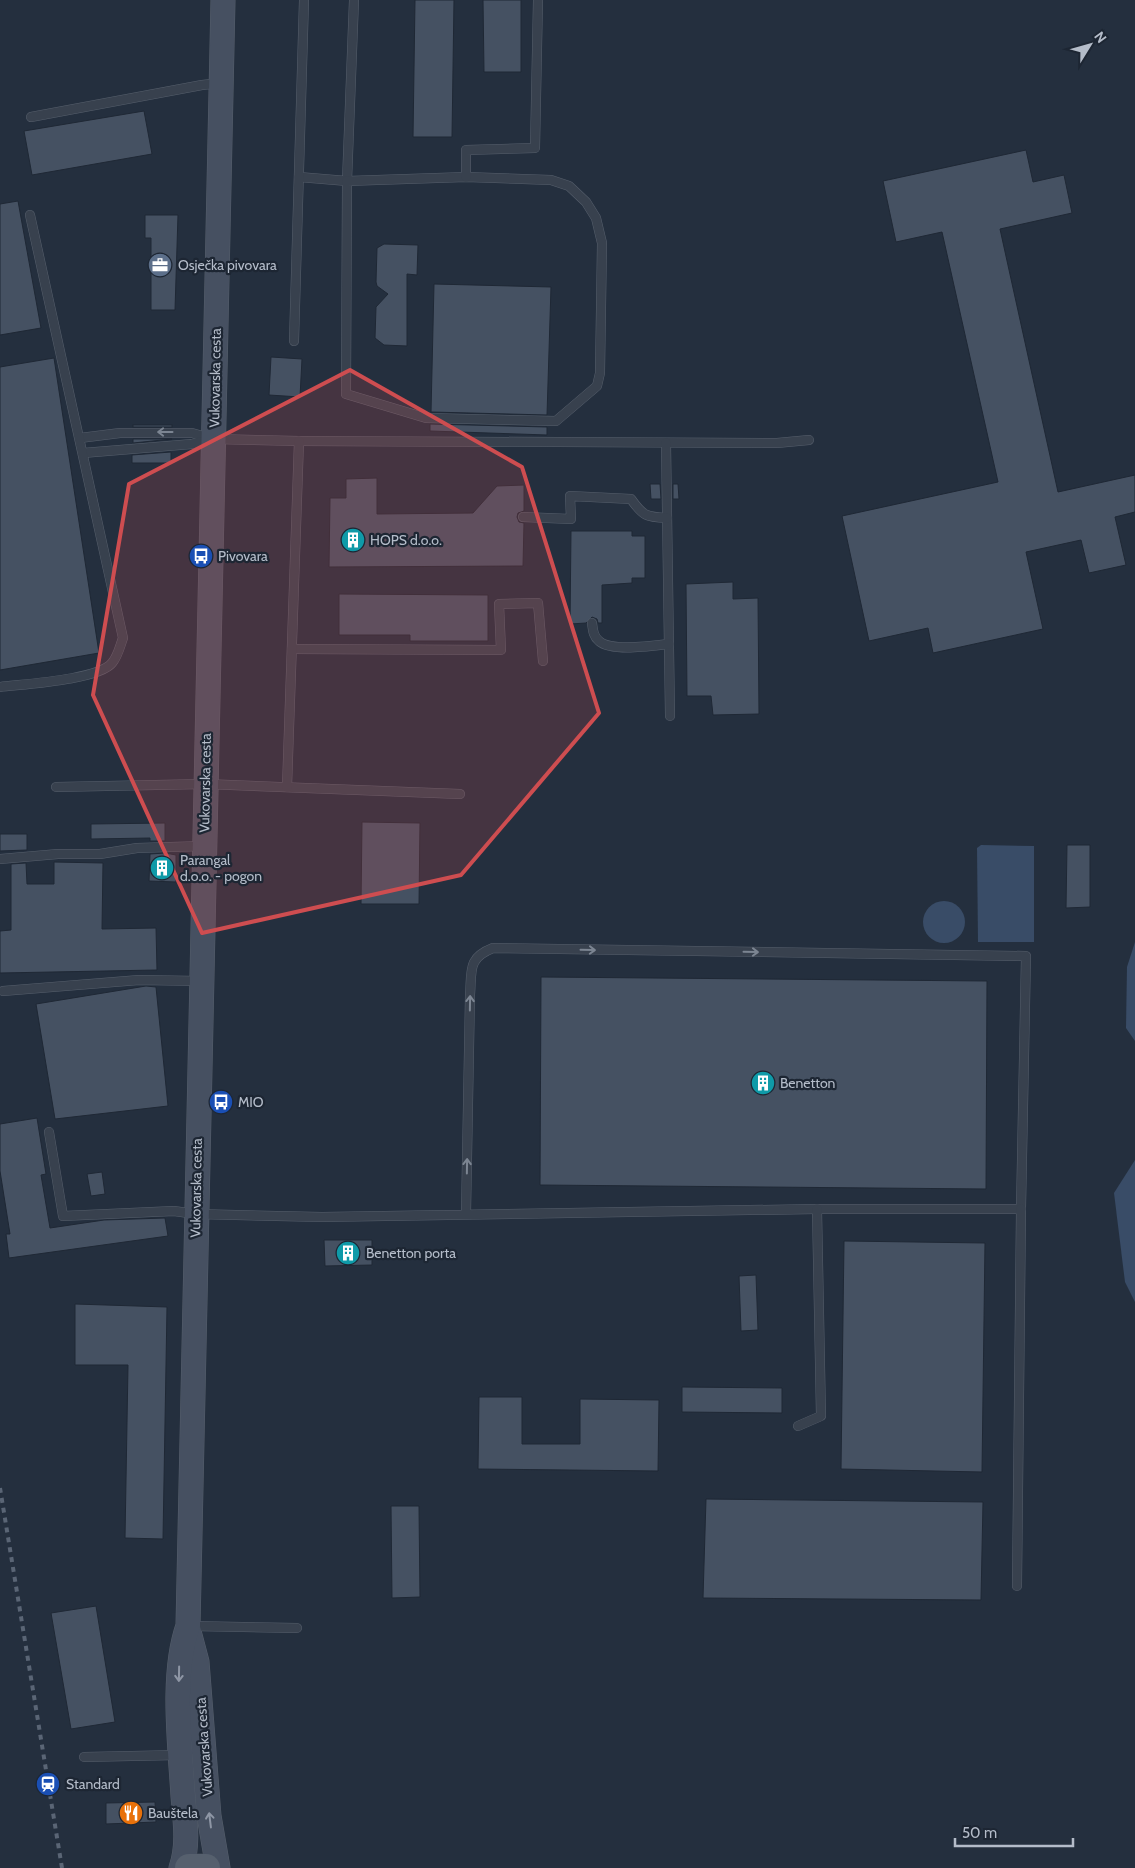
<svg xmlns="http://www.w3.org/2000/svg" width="1135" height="1868" font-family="Cabin,sans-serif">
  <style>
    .water { fill: #394c67 }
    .building { fill: #455162; stroke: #1f2835 }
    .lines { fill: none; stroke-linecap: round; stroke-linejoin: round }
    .service-casing { stroke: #565f6c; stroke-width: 10 }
    .secondary-casing { stroke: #565f6c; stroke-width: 25 }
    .primary-casing { stroke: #414a57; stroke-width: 29 }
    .service { stroke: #38414e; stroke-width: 9 }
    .secondary { stroke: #465061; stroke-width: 24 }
    .primary { stroke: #56606e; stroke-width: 28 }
    .rail { stroke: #5a6575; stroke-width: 4; stroke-dasharray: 5 5; stroke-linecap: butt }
    .oneway { stroke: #7c8592 }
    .oneway2 { stroke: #8e96a5 }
    .marked { fill: #ce4d50; fill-opacity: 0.2; stroke: #ce4d50; stroke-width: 4; stroke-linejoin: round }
    .labels { text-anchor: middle; stroke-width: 4.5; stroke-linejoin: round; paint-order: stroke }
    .poi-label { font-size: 14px; fill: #b4bcc9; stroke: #1d2633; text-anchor: start }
    .street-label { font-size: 14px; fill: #b4bcc9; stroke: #1d2633 }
  </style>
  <rect width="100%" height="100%" fill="#242f3e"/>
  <g class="water">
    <polygon points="981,845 1034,846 1034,942 978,942 977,848"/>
    <circle cx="944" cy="922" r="21"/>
    <polygon points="1135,942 1135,1041 1126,1028 1127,967"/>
    <polygon points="1135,1160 1135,1302 1125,1282 1114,1193"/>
  </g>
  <g class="building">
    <polygon points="415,0 454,0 452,137 413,137"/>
    <polygon points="483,0 521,0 521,72 484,72"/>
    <polygon points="144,111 152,154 32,175 24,131"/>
    <polygon points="1026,150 1033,182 1064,175 1072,213 1000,229 1058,492 1135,475 1135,512 1115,517 1126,565 1089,573 1081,540 1026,552 1043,629 933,653 928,628 869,641 842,516 998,482 942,232 896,242 883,181"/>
    <polygon points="18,201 41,328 0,335 0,204"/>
    <polygon points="145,215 178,215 175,310 151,310 151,238 145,238"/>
    <polygon points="384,244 418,245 417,275 407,274 407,346 384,345 375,338 376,307 388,294 377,286 376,282 377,248"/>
    <polygon points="434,284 551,287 547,415 431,412"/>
    <polygon points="271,357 302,359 300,397 269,395"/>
    <polygon points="54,358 99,653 0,670 0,367"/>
    <polygon points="430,424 547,427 547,435 430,431"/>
    <rect x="133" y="425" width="39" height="2"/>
    <polygon points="133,439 172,439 133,443"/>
    <polygon points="171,452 171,463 132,463 132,455"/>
    <polygon points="377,478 377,514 473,513 497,486 524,485 524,511 518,513 517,517 519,522 524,523 523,566 329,567 330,498 346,498 346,479"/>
    <polygon points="650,484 660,484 661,499 651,499"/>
    <polygon points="673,484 678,484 679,499 673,499"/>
    <polygon points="571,531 632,531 632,536 645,536 645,578 632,578 632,583 602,585 602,623 598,623 597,619 592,617 586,623 570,624"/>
    <polygon points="733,582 733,599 758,598 759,714 713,715 711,696 687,696 686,584"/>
    <polygon points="339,594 488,595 488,641 410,641 410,635 339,635"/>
    <polygon points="362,822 420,823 419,904 361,904"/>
    <polygon points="165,823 165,841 150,841 150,838 91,839 91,824"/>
    <polygon points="0,834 27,834 27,850 0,851"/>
    <polygon points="1067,845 1090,845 1090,907 1066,908"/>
    <polygon points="165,853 176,855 176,882 149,881 150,854"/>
    <polygon points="54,862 103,863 102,929 156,928 157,970 0,973 0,931 11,930 11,864 26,863 27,884 54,884"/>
    <polygon points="541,977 987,981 986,1189 540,1185"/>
    <polygon points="146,986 156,987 168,1106 55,1119 36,1004"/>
    <polygon points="37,1118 46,1174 41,1175 50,1228 104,1220 165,1218 168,1236 9,1258 6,1234 10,1234 0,1171 0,1124"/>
    <polygon points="102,1172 105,1194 91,1196 87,1174"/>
    <polygon points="324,1240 372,1240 372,1265 325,1266"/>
    <polygon points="844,1241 985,1243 982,1472 841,1469"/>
    <polygon points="756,1275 758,1330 741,1331 739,1276"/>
    <polygon points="75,1304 167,1307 163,1539 125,1538 128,1365 75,1365"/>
    <polygon points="682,1387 782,1388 782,1413 682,1412"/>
    <polygon points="479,1397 522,1397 522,1444 580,1444 580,1399 659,1400 658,1471 478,1469"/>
    <polygon points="706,1499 983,1502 981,1600 703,1598"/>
    <polygon points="391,1506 419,1506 420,1597 392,1598"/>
    <polygon points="96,1606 115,1722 71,1729 51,1613"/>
    <polygon points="155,1802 156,1822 106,1824 106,1803"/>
  </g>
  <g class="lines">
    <g class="service-casing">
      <g id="service">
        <polyline points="31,117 202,85 220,83"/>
        <polyline points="299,177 347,181 354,0"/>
        <polygon points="466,177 551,180 569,186 586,202 596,218 602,243 600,373 597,386 556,421 426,418 346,394 347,181"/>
        <polyline points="466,177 466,150 535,148 538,0"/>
        <polyline points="294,341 304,0"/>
        <polyline points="80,438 120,433 192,433 213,439 299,441 777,443 809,440"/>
        <polyline points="666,443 670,716"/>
        <polyline points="83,453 192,444 213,439"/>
        <path d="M523,517L571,519L570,496L631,499C643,516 646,517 667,518"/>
        <path d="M592,623C593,630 593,636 599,641C611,652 653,646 669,644"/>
        <polyline points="292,649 501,650 499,604 538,603 543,661"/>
        <path d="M0,687C24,684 98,680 112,663C118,656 120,646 123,638L30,215"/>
        <polyline points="56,787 205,784 460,794"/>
        <polyline points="287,787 299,441"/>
        <polyline points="0,859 58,854 100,854 137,848 204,846"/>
        <polyline points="3,991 139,980 201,981"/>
        <path d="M49,1132L63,1216L174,1211L195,1214L322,1217L817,1209H1021L1026,956L493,948C467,958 472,971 470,995L466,1214"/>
        <polyline points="798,1426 821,1416 817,1209"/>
        <polyline points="1017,1586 1021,1209"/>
        <polyline points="190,1626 297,1628"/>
        <polyline points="84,1757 179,1755"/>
      </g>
    </g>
    <g class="secondary-casing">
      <g id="secondary">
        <polyline points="188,1628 197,1662 209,1816 218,1868"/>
        <path d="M181,1868C189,1845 185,1820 183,1796C180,1745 171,1674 188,1626L223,0"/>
      </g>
    </g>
    <g class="primary-casing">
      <polyline id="primary" points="189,1868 206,1868"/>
    </g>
    <use href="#service" class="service"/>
    <use href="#secondary" class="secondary"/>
    <use href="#primary" class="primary"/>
    <polyline class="rail" points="0,1488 62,1868"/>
  </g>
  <defs><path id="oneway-shaft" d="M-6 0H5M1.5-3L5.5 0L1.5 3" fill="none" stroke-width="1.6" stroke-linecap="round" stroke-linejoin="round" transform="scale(1.25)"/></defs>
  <g class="oneway">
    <use href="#oneway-shaft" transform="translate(165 432) rotate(-180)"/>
    <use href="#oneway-shaft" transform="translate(588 950) rotate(1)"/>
    <use href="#oneway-shaft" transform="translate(751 952) rotate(1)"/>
    <use href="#oneway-shaft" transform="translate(470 1003) rotate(-89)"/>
    <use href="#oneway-shaft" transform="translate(467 1166) rotate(-89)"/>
  </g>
  <g class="oneway2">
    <use href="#oneway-shaft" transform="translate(179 1674) rotate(91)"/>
    <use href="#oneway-shaft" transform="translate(210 1820) rotate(-97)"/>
  </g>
  <path class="marked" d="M350,370L522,467L599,713L461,875L202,933L93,695L129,484Z"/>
  <defs>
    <g id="office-disc" transform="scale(1.25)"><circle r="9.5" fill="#5c6f8a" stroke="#1d2633"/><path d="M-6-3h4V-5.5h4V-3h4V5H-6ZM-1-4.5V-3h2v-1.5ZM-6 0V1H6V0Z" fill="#fff"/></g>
    <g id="building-disc" transform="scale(1.25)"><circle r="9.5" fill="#0f9aa8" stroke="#1d2633"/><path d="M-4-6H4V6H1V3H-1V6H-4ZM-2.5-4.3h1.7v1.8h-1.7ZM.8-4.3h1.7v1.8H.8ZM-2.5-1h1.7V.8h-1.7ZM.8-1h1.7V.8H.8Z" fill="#fff"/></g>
    <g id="bus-disc" transform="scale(1.25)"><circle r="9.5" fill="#1a4fb4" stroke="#1d2633"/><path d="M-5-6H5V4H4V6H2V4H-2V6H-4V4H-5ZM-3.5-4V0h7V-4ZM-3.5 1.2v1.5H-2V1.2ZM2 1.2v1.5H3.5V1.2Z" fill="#fff"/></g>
    <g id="station-disc" transform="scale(1.25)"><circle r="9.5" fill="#1a4fb4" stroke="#1d2633"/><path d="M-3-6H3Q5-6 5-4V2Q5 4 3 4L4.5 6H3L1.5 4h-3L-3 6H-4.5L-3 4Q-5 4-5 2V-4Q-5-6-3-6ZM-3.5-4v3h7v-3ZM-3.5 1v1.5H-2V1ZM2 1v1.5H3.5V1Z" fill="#fff"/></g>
    <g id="restaurant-disc" transform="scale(1.25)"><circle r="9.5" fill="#e8710a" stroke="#1d2633"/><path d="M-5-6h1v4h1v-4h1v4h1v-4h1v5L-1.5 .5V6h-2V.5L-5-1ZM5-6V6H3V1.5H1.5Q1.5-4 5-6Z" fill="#fff"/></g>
  </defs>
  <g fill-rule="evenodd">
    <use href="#office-disc" x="160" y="265"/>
    <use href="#building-disc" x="353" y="540"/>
    <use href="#bus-disc" x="201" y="556"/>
    <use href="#building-disc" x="162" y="868"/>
    <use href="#building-disc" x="763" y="1083"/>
    <use href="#bus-disc" x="221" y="1102"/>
    <use href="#building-disc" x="348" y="1253"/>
    <use href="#station-disc" x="48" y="1784"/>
    <use href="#restaurant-disc" x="131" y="1813"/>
  </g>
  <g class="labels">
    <g class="poi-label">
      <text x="178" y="270">Osječka pivovara</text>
      <text x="370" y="545">HOPS d.o.o.</text>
      <text x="218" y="561">Pivovara</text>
      <text x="180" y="865">Parangal<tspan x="180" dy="16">d.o.o. - pogon</tspan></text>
      <text x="780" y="1088">Benetton</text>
      <text x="238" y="1107">MIO</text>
      <text x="366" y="1258">Benetton porta</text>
      <text x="66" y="1789">Standard</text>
      <text x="148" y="1818">Bauštela</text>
    </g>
    <g class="street-label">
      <text transform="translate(215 378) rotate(-89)" y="5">Vukovarska cesta</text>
      <text transform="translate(205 783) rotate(-89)" y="5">Vukovarska cesta</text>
      <text transform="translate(196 1188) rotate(-89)" y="5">Vukovarska cesta</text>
      <text transform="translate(204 1747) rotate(-94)" y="5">Vukovarska cesta</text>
    </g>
  </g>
  <g transform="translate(1090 45) rotate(53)" stroke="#1d2633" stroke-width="4" paint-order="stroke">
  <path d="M0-4L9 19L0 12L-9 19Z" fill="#b4bcc9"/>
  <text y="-8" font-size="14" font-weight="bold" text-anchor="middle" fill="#b4bcc9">N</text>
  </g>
  <path d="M955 1838v8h118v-8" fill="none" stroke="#b4bcc9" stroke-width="2.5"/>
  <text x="962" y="1838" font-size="15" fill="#b4bcc9" stroke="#1d2633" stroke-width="4" paint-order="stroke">50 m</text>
</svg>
